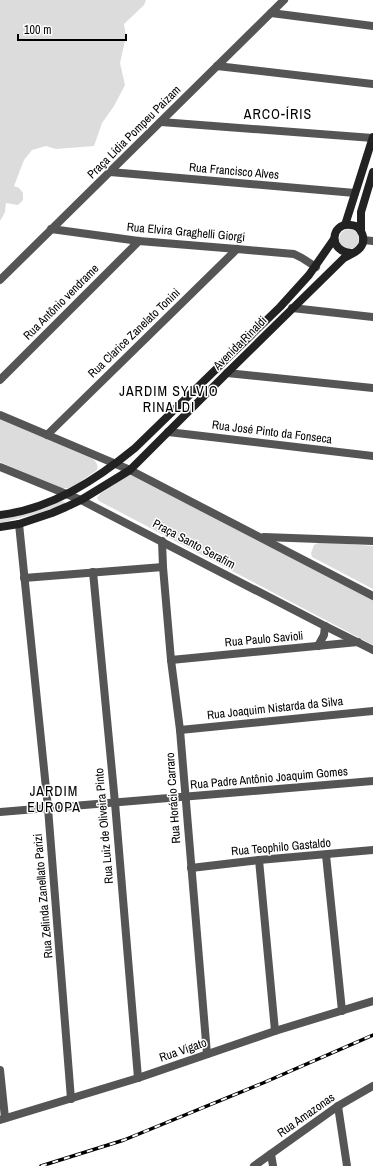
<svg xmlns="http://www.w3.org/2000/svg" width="373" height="1166" font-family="'Archivo Narrow',sans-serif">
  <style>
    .green { fill: #dcdcdc }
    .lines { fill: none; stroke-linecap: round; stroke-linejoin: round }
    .minor { stroke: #555; stroke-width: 8 }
    .tertiary { stroke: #555; stroke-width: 8 }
    .secondary { stroke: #222; stroke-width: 8 }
    .rail-casing { stroke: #000; stroke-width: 3.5 }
    .rail { stroke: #fff; stroke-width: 2; stroke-dasharray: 6; stroke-linecap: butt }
    .labels { text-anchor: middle; stroke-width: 3; stroke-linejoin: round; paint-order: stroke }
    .street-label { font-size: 12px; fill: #000; stroke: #fff }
    .quarter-label { font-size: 14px; letter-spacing: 1px; fill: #000; stroke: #fff }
  </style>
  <rect width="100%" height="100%" fill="#fff"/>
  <g class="green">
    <polygon points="0,0 146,0 144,5 124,24 126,36 120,63 125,85 114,106 102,123 94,146 56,149 46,146 32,150 24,160 14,186 19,188 23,193 23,200 18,205 6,203 5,212 0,221"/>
    <circle cx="349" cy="239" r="10"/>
    <path d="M0,419L93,459C97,463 98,465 97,470L71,488H61L0,462Z"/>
    <polygon points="131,475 373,600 373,645 99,501 97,498 100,494 127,476"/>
    <polygon points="61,501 65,502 65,504 36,514 0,523 0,519"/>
    <polygon points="322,542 373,546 373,589 312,557 311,553 314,545 318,543"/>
  </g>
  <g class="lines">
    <g class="minor">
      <polyline points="271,13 373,26"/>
      <polyline points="217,66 373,84"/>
      <polyline points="161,122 373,138"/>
      <polyline points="110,172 355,193"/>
      <polyline points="51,229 139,241 237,249 294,254 302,258 316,267"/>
      <polyline points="363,240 373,241"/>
      <polyline points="0,280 284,0"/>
      <polyline points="292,308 373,317"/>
      <polyline points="227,373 373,388"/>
      <polyline points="0,380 139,241"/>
      <polyline points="0,415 130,470 373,596"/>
      <polyline points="168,432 373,456"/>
      <polyline points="47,435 237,249"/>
      <polyline points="0,467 81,500 323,625 373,650"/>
      <polyline points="19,524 48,808 71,1099"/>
      <polyline points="264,537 373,541"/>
      <polyline points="162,541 163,567 171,660 180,730 207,1054"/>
      <polyline points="93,572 115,803 138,1078"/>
      <polyline points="24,578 163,567"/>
      <polyline points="318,646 324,635 325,626"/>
      <polyline points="171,660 358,642"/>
      <polyline points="180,730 373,711"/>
      <polyline points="0,812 373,781"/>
      <polyline points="326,855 342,1011"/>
      <polyline points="259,860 275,1031"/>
      <polyline points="191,868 259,860 373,850"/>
      <polyline points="0,1070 5,1118"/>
      <polyline points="338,1106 347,1166"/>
      <polyline points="271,1154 273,1166"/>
    </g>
    <g class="tertiary">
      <polyline points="0,1120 138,1078 275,1031 373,1001"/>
      <polyline points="254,1166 338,1106 373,1086"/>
    </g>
    <g class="secondary">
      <polyline points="345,225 373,137"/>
      <polyline points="361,231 361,212 373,172"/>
      <path d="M0,515C51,509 96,480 135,448L280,307L309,275L334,239"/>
      <path d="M0,527L19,524L52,513L66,507L81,500L130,470L227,373L344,258C349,255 356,253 360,248C367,240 362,226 351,225C330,222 328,252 351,253"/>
    </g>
    <g class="rail-casing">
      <polyline id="rail" points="41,1166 124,1140 263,1083 373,1035"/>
    </g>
    <use href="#rail" class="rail"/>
  </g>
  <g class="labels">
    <g class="street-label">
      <text transform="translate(134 132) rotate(-45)" y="4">Praça Lídia Pompeu Paizam</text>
      <text transform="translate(234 171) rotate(5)" y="4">Rua Francisco Alves</text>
      <text transform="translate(186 232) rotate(5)" y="4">Rua Elvira Graghelli Giorgi</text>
      <text transform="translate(61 302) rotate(-45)" y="4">Rua Antônio vendrame</text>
      <text transform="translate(134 333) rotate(-44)" y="4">Rua Clarice Zanelato Tonini</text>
      <text transform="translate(240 343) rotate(-45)" y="4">Avenida Rinaldi</text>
      <text transform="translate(272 432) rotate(7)" y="4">Rua José Pinto da Fonseca</text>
      <text transform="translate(194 544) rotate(28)" y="4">Praça Santo Serafim</text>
      <text transform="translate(264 639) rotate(-5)" y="4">Rua Paulo Savioli</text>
      <text transform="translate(275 708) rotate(-6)" y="4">Rua Joaquim Nistarda da Silva</text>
      <text transform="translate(269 778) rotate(-5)" y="4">Rua Padre Antônio Joaquim Gomes</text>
      <text transform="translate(173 798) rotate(-94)" y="4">Rua Horácio Carraro</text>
      <text transform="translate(104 826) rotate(-95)" y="4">Rua Luiz de Oliveira Pinto</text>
      <text transform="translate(281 847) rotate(-5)" y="4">Rua Teophilo Gastaldo</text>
      <text transform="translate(43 896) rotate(-95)" y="4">Rua Zelinda Zanellato Parizi</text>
      <text transform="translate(183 1050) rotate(-19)" y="4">Rua Vigato</text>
      <text transform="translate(306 1115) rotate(-35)" y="4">Rua Amazonas</text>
    </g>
    <g class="quarter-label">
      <text x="278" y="119">ARCO-ÍRIS</text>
      <text x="169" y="396">JARDIM SYLVIO<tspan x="169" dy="16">RINALDI</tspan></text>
      <text x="54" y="796">JARDIM<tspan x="54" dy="16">EUROPA</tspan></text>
    </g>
  </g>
  <path d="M18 34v6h108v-6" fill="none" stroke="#000000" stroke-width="2"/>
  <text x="24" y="34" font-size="12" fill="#000000" stroke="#ffffff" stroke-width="3" paint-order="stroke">100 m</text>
</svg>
